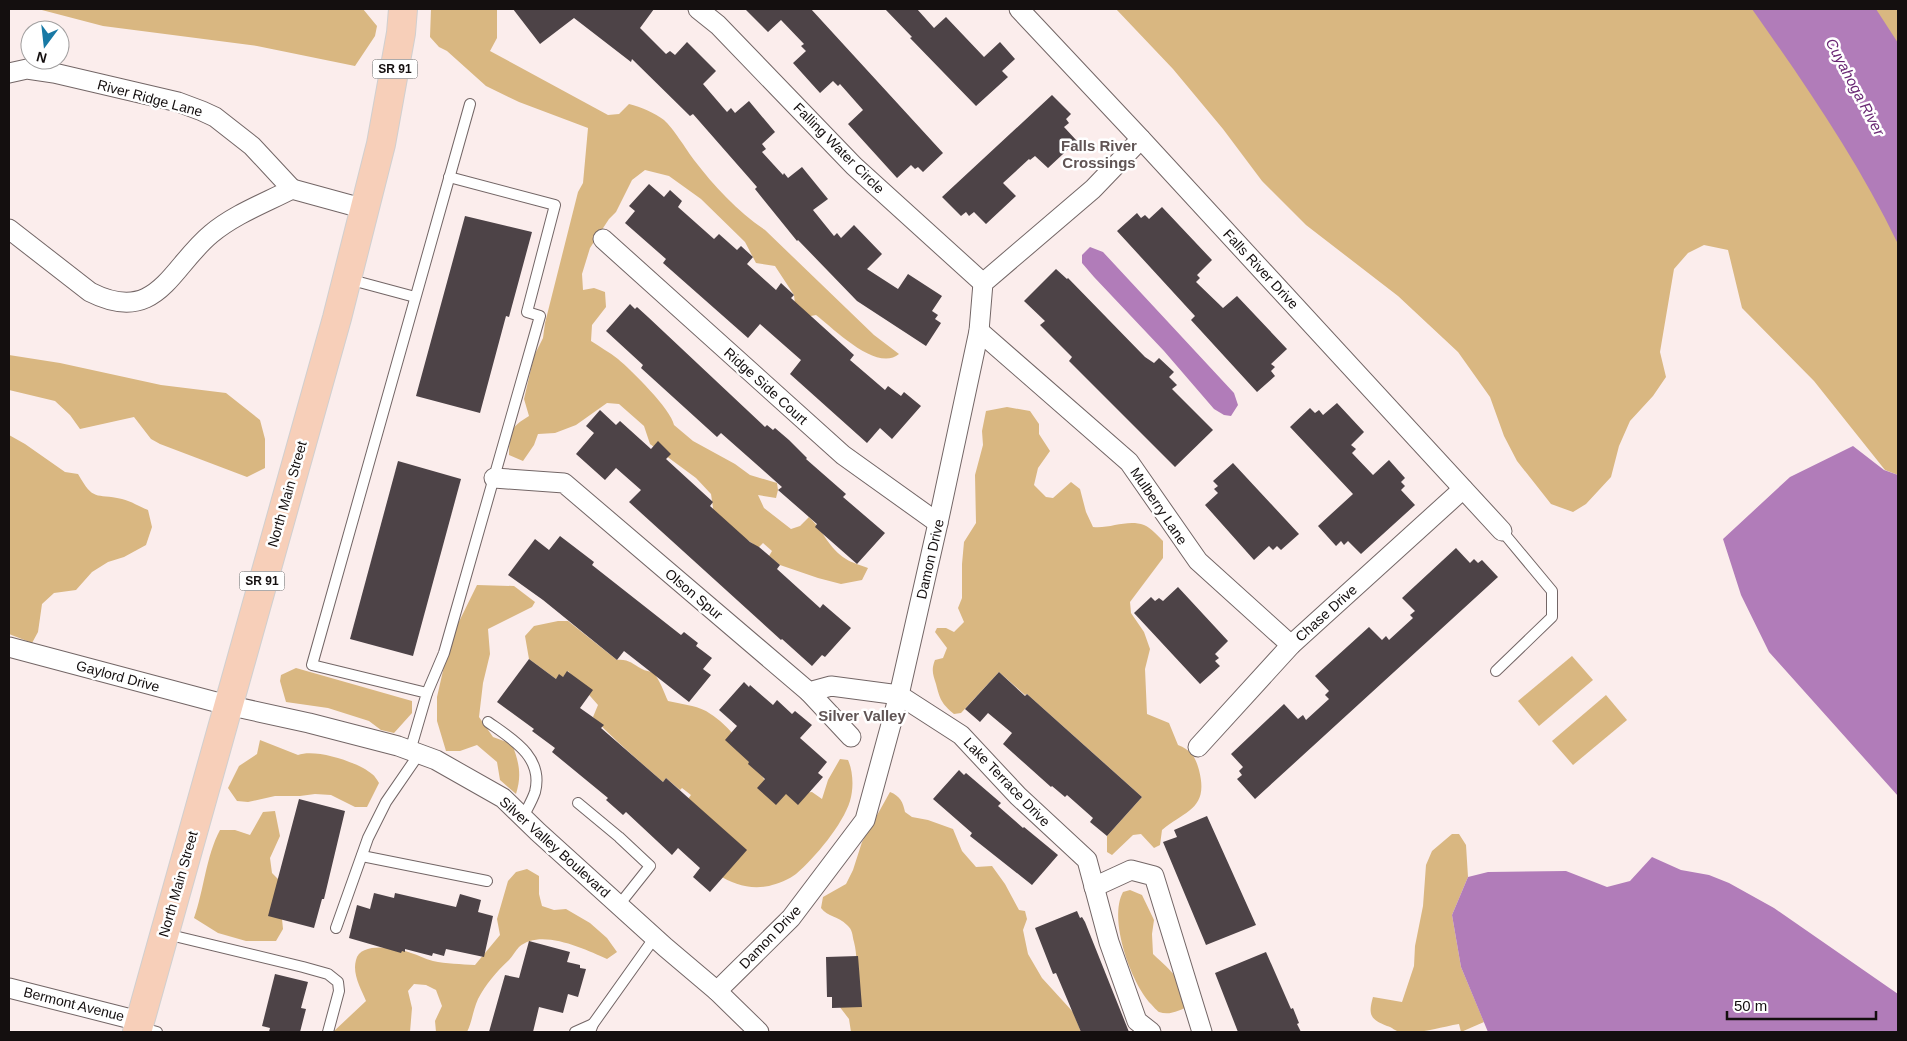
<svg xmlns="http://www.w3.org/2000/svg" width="1907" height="1041" font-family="Helvetica,sans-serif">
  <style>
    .green { fill: #d9b781 }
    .water { fill: #b17cb9 }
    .building { fill: #4d4347 }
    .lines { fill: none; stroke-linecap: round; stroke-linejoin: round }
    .lane-casing { stroke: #736666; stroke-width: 12 }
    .street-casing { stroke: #736666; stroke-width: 21 }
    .primary-casing { stroke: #d0cfcf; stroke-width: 30 }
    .lane { stroke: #fff; stroke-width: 10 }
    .street { stroke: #fff; stroke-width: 19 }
    .primary { stroke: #f7cfb9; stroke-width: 28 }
    .labels { text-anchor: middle; stroke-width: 5; stroke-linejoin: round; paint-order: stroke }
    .shield { fill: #fff; stroke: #5a5757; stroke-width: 1 }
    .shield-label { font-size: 12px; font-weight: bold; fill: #140f0f }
    .street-label { font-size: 14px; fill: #140f0f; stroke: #fff }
    .water-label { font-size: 15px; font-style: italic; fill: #692773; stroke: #fff }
    .neighbourhood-label { font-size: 15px; font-weight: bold; fill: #605454; stroke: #fff }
  </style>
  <rect width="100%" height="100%" fill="#fbedec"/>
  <g class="green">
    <polygon points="38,9 363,9 377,26 375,36 355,66 257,46 103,26"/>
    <path d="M431,9H497V38L490,51L608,115L619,114L629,104C641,107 655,113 664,120C673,128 686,149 694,160C714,186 738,212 765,230L874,335L899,354C877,373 833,328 816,315L800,318L796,314L794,295L775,266L756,263L745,242L701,199L669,176L645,170L632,180L616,212L609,219L590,248L582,274L583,290L594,288L605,292L606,307L592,325L591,341C600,347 609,352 618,359C631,370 671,409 674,425L693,441L735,464L750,475L777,483L778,490L776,498L758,495L764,508L791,529L800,526L809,517C823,530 829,549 846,559C852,563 861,565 868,568L862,580L841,584L818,578L780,565L769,556L772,551L763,543L758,548C746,537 729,531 715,522L711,494L696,478L650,444L644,426L619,404L607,403L576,425L555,433L538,434L534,445L523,461L509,455C510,432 509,428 529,416L524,399L534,356L543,338L545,323L578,192L583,183L588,128L519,102L486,86L447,51L439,47L430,37Z"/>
    <polygon points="1116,9 1898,9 1898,475 1885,470 1814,381 1742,308 1728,250 1704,245 1688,253 1674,269 1660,352 1666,377 1653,396 1630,421 1619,446 1611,477 1586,504 1573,512 1551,504 1517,461 1504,436 1490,397 1458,352 1398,296 1306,225 1262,181 1223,129 1173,69"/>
    <polygon points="9,355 60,363 161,385 226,393 260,420 265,439 265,468 247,477 160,444 151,439 134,417 80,429 70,415 55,401 9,390"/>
    <path d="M1007,407L1030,411L1039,424V434L1050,451L1038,468L1034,485L1046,497L1053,498L1071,482L1080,489L1086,512L1093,527C1110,529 1127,519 1144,525C1151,528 1158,536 1163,541V558L1130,602L1131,613L1144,632L1150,649L1145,669L1147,714L1169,723L1178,745C1192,751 1195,756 1199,770C1209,809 1186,810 1162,830L1160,845L1154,848L1141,834L1133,835L1112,855L1107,852V836L1142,797L1027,694L1025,695L999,672L961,713L954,714C941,703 940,699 936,684C933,674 931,670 935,660L943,658L947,648L935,632L937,628H946L954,632L964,622L958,608L962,598V564L964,542L976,523L975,475L983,445L982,431L986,411Z"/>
    <path d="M9,435L25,444L65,472L78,474C94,502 95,493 122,499C131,501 140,507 148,510L152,527L146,545L124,557L108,562L92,572L76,590L54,593L42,604L38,632L32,643L9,634Z"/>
    <path d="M477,585L514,586L535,602L532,607L488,629L490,654L483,683L479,717L493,737L512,744C519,762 522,775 516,794L500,780L497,762L477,745L460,751H446L437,721V697L450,640Z"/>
    <path d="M558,621H568L617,660C629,659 632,664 642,669C645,671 650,671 653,673C660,679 664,693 668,701C681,704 694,705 706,711C734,727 751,758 767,784L795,794L812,792L822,799L828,780L840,759L848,760C853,771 854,788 850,801C843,824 815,858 796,874C790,879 777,884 769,886C749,890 734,884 718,875L688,799L691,795L682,788L680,790L666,778L663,782C639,761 614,740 593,717L598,705L568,671L563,677L556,679L529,659L525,636L534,626Z"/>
    <polygon points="1572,656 1593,680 1539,726 1518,701"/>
    <polygon points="296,668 412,701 412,713 394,733 381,730 369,721 328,708 286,702 280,681 281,675"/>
    <polygon points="1606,695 1627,720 1573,765 1552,741"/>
    <path d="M260,740L298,755C315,748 358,762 372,774C375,776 377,780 379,783L367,807H355L331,795L315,794L300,796H275L248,802L237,801L228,788L239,766L257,754Z"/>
    <path d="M890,792C900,796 903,802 905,812L912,817L928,820L953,829L962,851L976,867L992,866L1005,884L1019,910L1025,911L1027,919L1023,930L1028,954L1042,978L1073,1012L1081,1032H851L849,1019L839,1006C850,982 861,970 854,942C852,935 853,930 847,925C838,916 828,917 821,908L823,897L846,884L853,870L862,842Z"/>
    <path d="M275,811L280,836L270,858L272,873L283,884L281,909L283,929L276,941H246L218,933L194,918C204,890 206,856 220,830H235L250,835L263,812Z"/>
    <path d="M1452,834H1459L1466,845L1468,877L1452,915L1461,967L1484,1022L1461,1032L1459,1024C1441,1027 1420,1034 1401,1032C1396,1032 1392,1027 1387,1026C1370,1019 1368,1015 1373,997L1402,1002L1414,966L1415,946L1423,906L1426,865L1432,851Z"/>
    <path d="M527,869L539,876V894L542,906L554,910L566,909L590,923L607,938L617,952L607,959C584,949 541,928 519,947C515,951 513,956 509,960C496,972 486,984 478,999C473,1010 472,1022 467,1032H436L435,1021L442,1006L436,990L426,985L414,984L408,991L412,1008L410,1032H333L366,1001C361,989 352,974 356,960C360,941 398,948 411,953C418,955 425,959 433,961C446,964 461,964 475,965L500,935L497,919L508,881L516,872Z"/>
    <path d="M1130,890L1142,895L1154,920L1152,934L1153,954C1173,973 1182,979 1189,1006C1180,1010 1170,1016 1159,1012C1157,1011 1153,1006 1151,1004C1131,983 1108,919 1123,892Z"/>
  </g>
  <g class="water">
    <path d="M1752,9H1876L1898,43V244C1858,161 1805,84 1752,9Z"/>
    <polygon points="1090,247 1103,252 1234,393 1238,405 1231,416 1224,415 1214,409 1164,351 1094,277 1082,263 1082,255"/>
    <polygon points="1853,446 1884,470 1898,475 1898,796 1769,652 1741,595 1723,539 1790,477"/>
    <polygon points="1652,857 1681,870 1709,875 1729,883 1774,908 1898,994 1898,1032 1488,1032 1461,967 1452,915 1468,877 1488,872 1566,871 1607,887 1630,881"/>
  </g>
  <g class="building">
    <polygon points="513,9 654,9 640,28 666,54 670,51 675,55 687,42 716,71 703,84 727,112 731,108 735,113 749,101 775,132 762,144 766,149 762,152 783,175 784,173 788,178 802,167 828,199 813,210 834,236 837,233 841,238 854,225 882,254 867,269 898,289 908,274 942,296 932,311 938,315 935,319 941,323 926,346 857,301 798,240 797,241 755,189 757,187 693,114 690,116 632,59 631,62 574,18 540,44"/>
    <polygon points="745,9 811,9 943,153 923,172 918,167 915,169 911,165 897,178 848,124 863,110 840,84 838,86 833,81 820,93 793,63 806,51 801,46 804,44 781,20 768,32"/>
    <polygon points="885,9 917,9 934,28 946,17 984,57 1000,42 1015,59 1002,71 1008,77 976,106 910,38 912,37"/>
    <polygon points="1052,95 1071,114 1066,119 1069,123 1064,127 1077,141 1048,168 1035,156 1030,160 1029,159 1003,183 1016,196 986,224 974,212 969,216 966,212 961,216 942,197"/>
    <polygon points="649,184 664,197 670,190 682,201 678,207 714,239 719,234 737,250 741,246 753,257 747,264 776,290 781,283 794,295 791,298 854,355 850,360 885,390 888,386 901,396 904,392 921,406 892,439 880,428 867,443 790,374 801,360 760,324 748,338 663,263 666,259 625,223 635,211 629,206"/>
    <polygon points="1162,207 1212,260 1197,275 1200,278 1196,282 1223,308 1237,296 1287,349 1271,364 1275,367 1271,371 1275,376 1257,392 1191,320 1195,316 1117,231 1137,213 1141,218 1145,215 1149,219"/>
    <polygon points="465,216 532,232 509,317 506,316 480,413 416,396"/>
    <polygon points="1056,269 1067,279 1068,278 1145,357 1154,363 1159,358 1174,372 1169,377 1177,385 1172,389 1213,430 1175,467 1069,361 1072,357 1040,325 1045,321 1024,301"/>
    <polygon points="630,304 635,309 637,307 648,317 765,427 767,425 773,430 775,428 789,440 807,458 806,459 846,494 843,497 885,533 857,564 815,527 817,524 778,490 782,487 721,433 717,437 641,368 643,365 606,331"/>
    <polygon points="1337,403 1364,432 1351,445 1356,449 1352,453 1373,475 1389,460 1405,478 1401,482 1405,486 1401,490 1415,505 1361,554 1348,541 1344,545 1341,541 1336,546 1318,526 1353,494 1290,427 1310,408 1315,413 1319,410 1323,415"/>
    <polygon points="600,410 616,425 620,421 651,449 658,441 671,454 666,459 713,502 710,506 750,542 759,547 780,565 777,569 820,608 823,604 851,628 825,657 822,655 812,666 782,639 781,640 629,502 641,490 616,468 605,480 576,454 594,433 586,426"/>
    <polygon points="398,461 461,479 413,656 350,639"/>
    <polygon points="1233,463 1299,534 1281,550 1277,546 1273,550 1269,546 1254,560 1205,505 1218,493 1214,489 1218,486 1213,481"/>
    <polygon points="560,536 594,562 592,565 681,635 684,632 698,643 696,646 712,658 703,669 711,675 689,702 624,651 617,660 543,600 508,575 535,539 549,550"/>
    <polygon points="1456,548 1470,563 1474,559 1478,563 1482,560 1498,577 1255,799 1237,779 1242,775 1239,771 1243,767 1231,754 1284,704 1298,719 1303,715 1306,720 1329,699 1325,695 1329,691 1315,676 1369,627 1382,640 1386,636 1389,640 1413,618 1410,615 1415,611 1402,598"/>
    <polygon points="1178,587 1228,641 1215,654 1219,658 1215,661 1220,666 1200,684 1134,613 1151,597 1155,601 1159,598 1163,601"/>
    <polygon points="529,659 556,679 559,674 563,677 567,671 593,690 580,708 604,725 601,728 663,782 666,778 747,850 710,892 693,877 700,868 678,848 672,855 626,812 623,815 606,800 608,798 552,752 555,748 532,731 534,729 497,702"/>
    <polygon points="999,672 1025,696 1027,694 1142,797 1107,836 1090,822 1093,818 1067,795 1065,797 1052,786 1051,787 1003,744 1012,733 988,713 980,722 965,709"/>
    <polygon points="744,682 749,687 750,685 773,705 777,700 792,714 795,711 812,725 800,738 827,762 818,773 823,777 798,805 786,794 776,805 757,788 765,779 748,764 749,762 725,740 737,726 719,710"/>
    <polygon points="959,770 964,775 966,773 1001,803 998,806 1023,828 1024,827 1058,855 1032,885 970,836 972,833 933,799"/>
    <polygon points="299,799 345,811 324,899 322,899 314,928 268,916"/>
    <polygon points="1207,816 1256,925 1206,945 1163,842 1177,837 1174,830"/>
    <polygon points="374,893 394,898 395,893 456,907 460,894 481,900 478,912 493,916 484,957 446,949 444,956 433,953 432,956 405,949 405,952 402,951 401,953 349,938 357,905 370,909"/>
    <polygon points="1077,911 1080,918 1082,917 1085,922 1129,1032 1081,1032 1056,973 1053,974 1035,928"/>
    <polygon points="529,941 570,952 567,962 580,965 580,968 586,969 578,997 568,994 563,1013 539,1007 533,1032 489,1032 505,975 519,978"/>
    <polygon points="1266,952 1291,1009 1293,1008 1299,1023 1297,1024 1301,1032 1238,1032 1215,973"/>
    <polygon points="858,956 862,1007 832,1008 832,997 827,997 826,957"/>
    <polygon points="275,974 308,982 301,1008 306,1009 300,1032 269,1032 270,1028 262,1026"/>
  </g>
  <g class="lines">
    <g class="lane-casing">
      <g id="lane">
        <polyline points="348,279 415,297"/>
        <polyline points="1496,671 1552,617 1552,591 1502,531"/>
        <polyline points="427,693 444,653 540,316 527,312 555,205 449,177"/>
        <path d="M488,722C512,739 544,757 535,792C532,801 527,809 523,817"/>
        <polyline points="410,751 427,693 312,665 470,104"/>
        <polyline points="578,803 619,837 650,866 619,905"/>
        <polyline points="362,856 487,881"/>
        <polyline points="336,928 368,838 386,802 419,754"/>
        <polyline points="166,934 303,967 328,974 338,982 339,991 328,1032"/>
        <polyline points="139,1027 157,1032"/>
        <polyline points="575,1032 593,1024"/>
        <polyline points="590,1032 593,1024 655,937"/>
      </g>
    </g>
    <g class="street-casing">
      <g id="street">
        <polyline points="698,9 718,25 854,166 983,283"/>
        <polyline points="1019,9 1141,139 1502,531"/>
        <path d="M9,73L27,69L54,73L178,102L202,111L215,117L252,146L292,189C265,203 235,214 211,234C170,268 157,326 90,292L9,229"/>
        <polyline points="292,189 365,209"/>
        <polyline points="603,239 843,455 938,523"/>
        <polyline points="979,331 1129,462 1198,561 1291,645"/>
        <polyline points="494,478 564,483 809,692 831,686 899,695 961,735 1018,796 1087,860 1109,942 1137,1021 1151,1032"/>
        <polyline points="9,647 227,705 309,723 398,746 436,760 503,798 538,832 665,947 717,991 759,1032"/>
        <polyline points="809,692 851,737"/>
        <polyline points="1198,747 1291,645 1463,489"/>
        <polyline points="1094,887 1131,870 1154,876 1202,1032"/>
        <polyline points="9,988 139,1021"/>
        <polyline points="717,991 791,918 865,820 899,695 938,523 979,331 983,283 1093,189 1141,139"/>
      </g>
    </g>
    <g class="primary-casing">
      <polyline id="primary" points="137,1032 337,318 381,144 401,33 403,9"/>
    </g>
    <use href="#lane" class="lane"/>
    <use href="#street" class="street"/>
    <use href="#primary" class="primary"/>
  </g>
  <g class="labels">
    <g class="shield">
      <rect x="372.5" y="59.5" width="45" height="19" rx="4"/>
      <rect x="239.5" y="571.5" width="45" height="19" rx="4"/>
    </g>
    <g class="shield-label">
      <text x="395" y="73">SR 91</text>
      <text x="262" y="585">SR 91</text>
    </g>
    <g class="street-label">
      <text transform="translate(150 98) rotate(15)" y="5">River Ridge Lane</text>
      <text transform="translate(839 148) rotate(45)" y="5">Falling Water Circle</text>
      <text transform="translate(1261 269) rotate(47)" y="5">Falls River Drive</text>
      <text transform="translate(766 386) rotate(42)" y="5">Ridge Side Court</text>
      <text transform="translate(287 494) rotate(-74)" y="5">North Main Street</text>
      <text transform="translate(1159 506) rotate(56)" y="5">Mulberry Lane</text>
      <text transform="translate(930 559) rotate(-77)" y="5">Damon Drive</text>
      <text transform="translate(694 594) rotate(40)" y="5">Olson Spur</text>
      <text transform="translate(1326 613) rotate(-42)" y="5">Chase Drive</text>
      <text transform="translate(118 676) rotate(15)" y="5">Gaylord Drive</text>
      <text transform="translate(1007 782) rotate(46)" y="5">Lake Terrace Drive</text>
      <text transform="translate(555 847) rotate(42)" y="5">Silver Valley Boulevard</text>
      <text transform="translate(178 884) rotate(-74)" y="5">North Main Street</text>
      <text transform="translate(770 937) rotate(-46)" y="5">Damon Drive</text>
      <text transform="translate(74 1004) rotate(14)" y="5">Bermont Avenue</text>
    </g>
    <g class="water-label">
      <text transform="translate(1855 87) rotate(62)" y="5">Cuyahoga River</text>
    </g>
    <g class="neighbourhood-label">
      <text x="1099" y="151">Falls River<tspan x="1099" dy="17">Crossings</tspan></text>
      <text x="862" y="721">Silver Valley</text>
    </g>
  </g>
  <rect width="1907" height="1041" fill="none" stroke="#140f0f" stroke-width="20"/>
  <g transform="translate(45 45) rotate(195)"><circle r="24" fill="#ffffff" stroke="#a19f9f"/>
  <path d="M0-4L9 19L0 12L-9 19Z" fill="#1879a5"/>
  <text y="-8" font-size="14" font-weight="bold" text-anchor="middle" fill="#140f0f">N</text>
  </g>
  <path d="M1727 1011v8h149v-8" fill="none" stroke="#140f0f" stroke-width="2.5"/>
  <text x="1734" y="1011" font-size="15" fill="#140f0f" stroke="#ffffff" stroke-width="4" paint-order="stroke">50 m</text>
</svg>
